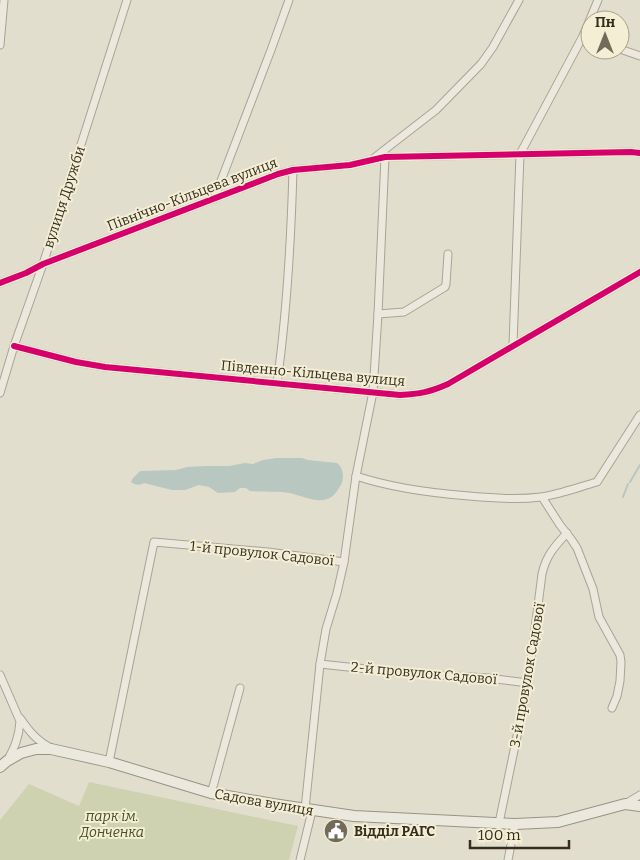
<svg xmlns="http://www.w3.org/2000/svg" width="640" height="860" font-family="Bitter,serif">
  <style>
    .green { fill: #ced2b0 }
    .water { fill: #b8c8c0 }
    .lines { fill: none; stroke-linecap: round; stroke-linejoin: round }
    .stream { stroke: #b8c8c0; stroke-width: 2 }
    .minor-casing { stroke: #a8a396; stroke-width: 9 }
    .secondary-casing { stroke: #979386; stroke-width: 12 }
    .minor { stroke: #ebe9de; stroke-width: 7 }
    .secondary { stroke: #ebe9de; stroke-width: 10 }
    .cycleway-casing { stroke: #f3eed4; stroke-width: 9 }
    .cycleway { stroke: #d6006c; stroke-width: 6 }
    .labels { text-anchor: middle; stroke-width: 4; stroke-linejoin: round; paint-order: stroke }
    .street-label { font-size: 14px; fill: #362d1f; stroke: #f3eed4 }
    .park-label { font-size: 14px; font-style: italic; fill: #425127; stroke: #f3eed4 }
    .poi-label { font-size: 14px; font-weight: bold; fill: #362d1f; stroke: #f3eed4; text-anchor: start }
  </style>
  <rect width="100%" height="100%" fill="#e2decd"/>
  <polygon class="green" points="89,782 298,826 289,860 0,860 0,820 29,784 79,806"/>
  <path class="water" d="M276,458H302L308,460L337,463C341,466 343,471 343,477C343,482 340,487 337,491C326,508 306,497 290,493C277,491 264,492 250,491L246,488H240L235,492L218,493L209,487L199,485L185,490H172L144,483C139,486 135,485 131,482L133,478L140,471L176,470L187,467L206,466H229L245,463L253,464L263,460Z"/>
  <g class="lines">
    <g class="stream">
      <polyline points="630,482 640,465"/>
      <polyline points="623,497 628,484"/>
    </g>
    <g class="minor-casing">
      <g id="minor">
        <polyline points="583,36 590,38"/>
        <polyline points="0,45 4,0"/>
        <polyline points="620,49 640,56"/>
        <polyline points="374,158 436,110 481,64 493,47 519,0"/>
        <polyline points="214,199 271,50 289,0"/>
        <polyline points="0,283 26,273 43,264 278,174 293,170 350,165 385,157 631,152 640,153"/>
        <polyline points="378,314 404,312 445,287 446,284 448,254"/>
        <polyline points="513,345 520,154 583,36 598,0"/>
        <path d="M14,346L76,362L105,367L400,395C420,394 430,392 448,384L640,272"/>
        <path d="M277,383C287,312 291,241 293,170"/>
        <polyline points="0,393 14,346 43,264 127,0"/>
        <path d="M356,476C392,488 430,493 469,496C493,498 517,500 541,497C560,494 579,487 597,482L640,415"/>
        <polyline points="542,497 560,525 571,539 577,548 593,589 599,617 620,655 621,662 620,681 617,696 612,708"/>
        <polyline points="320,664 404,673 488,678 528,683"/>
        <path d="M0,675L20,721C19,737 15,747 7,761"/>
        <path d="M20,718C29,731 37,741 51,748"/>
        <polyline points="109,762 154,542 268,552 344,562"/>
        <polyline points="211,793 214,783 240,688"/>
        <polyline points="625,804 640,795"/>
        <polyline points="305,809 320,664 326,629 337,593 344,562 356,476 373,392 378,314 385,157"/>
        <path d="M499,823L528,683L542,574C546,556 554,547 567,533"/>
        <polyline points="300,860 312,811"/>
        <polyline points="508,860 515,824"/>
      </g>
    </g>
    <g class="secondary-casing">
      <polyline id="secondary" points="0,767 7,761 21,753 36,749 51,749 109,762 211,793 273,804 354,816 515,824 558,822 625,804 640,806"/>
    </g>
    <use href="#minor" class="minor"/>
    <use href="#secondary" class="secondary"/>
    <g class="cycleway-casing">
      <g id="cycleway">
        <polyline points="0,283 26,273 43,264 278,174 293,170 350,165 385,157 631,152 640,153"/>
        <path d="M14,346L76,362L105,367L400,395C420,394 430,392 448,384L640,272"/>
      </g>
    </g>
    <use href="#cycleway" class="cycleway"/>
  </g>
  <defs>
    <g id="civic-disc" transform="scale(1.25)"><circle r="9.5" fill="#726b5c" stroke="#f3eed4"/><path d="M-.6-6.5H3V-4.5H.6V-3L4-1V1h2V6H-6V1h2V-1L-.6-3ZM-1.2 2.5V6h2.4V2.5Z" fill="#fff"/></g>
  </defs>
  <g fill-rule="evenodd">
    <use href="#civic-disc" x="336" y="831"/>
  </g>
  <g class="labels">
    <g class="street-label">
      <text transform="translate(192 194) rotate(-21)" y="5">Північно-Кільцева вулиця</text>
      <text transform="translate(64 197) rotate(-72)" y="5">вулиця Дружби</text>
      <text transform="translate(313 373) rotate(5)" y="5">Південно-Кільцева вулиця</text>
      <text transform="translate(262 553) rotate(6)" y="5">1-й провулок Садової</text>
      <text transform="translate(424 673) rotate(5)" y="5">2-й провулок Садової</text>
      <text transform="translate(527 675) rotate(-80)" y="5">3-й провулок Садової</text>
      <text transform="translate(264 802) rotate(10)" y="5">Садова вулиця</text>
    </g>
    <g class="park-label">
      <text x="112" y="821">парк ім.<tspan x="112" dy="16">Донченка</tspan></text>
    </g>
    <g class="poi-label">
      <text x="354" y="836">Відділ РАГС</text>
    </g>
  </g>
  <g transform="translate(605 35)"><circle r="24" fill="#f3eed4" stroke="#a7a18c"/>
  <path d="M0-4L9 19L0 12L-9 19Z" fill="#726b5c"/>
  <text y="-8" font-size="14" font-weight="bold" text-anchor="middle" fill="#362d1f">Пн</text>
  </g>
  <path d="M470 840v8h99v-8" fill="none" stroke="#362d1f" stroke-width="2.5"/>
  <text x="478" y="840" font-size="15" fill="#362d1f" stroke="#f3eed4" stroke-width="4" paint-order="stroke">100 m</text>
</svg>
